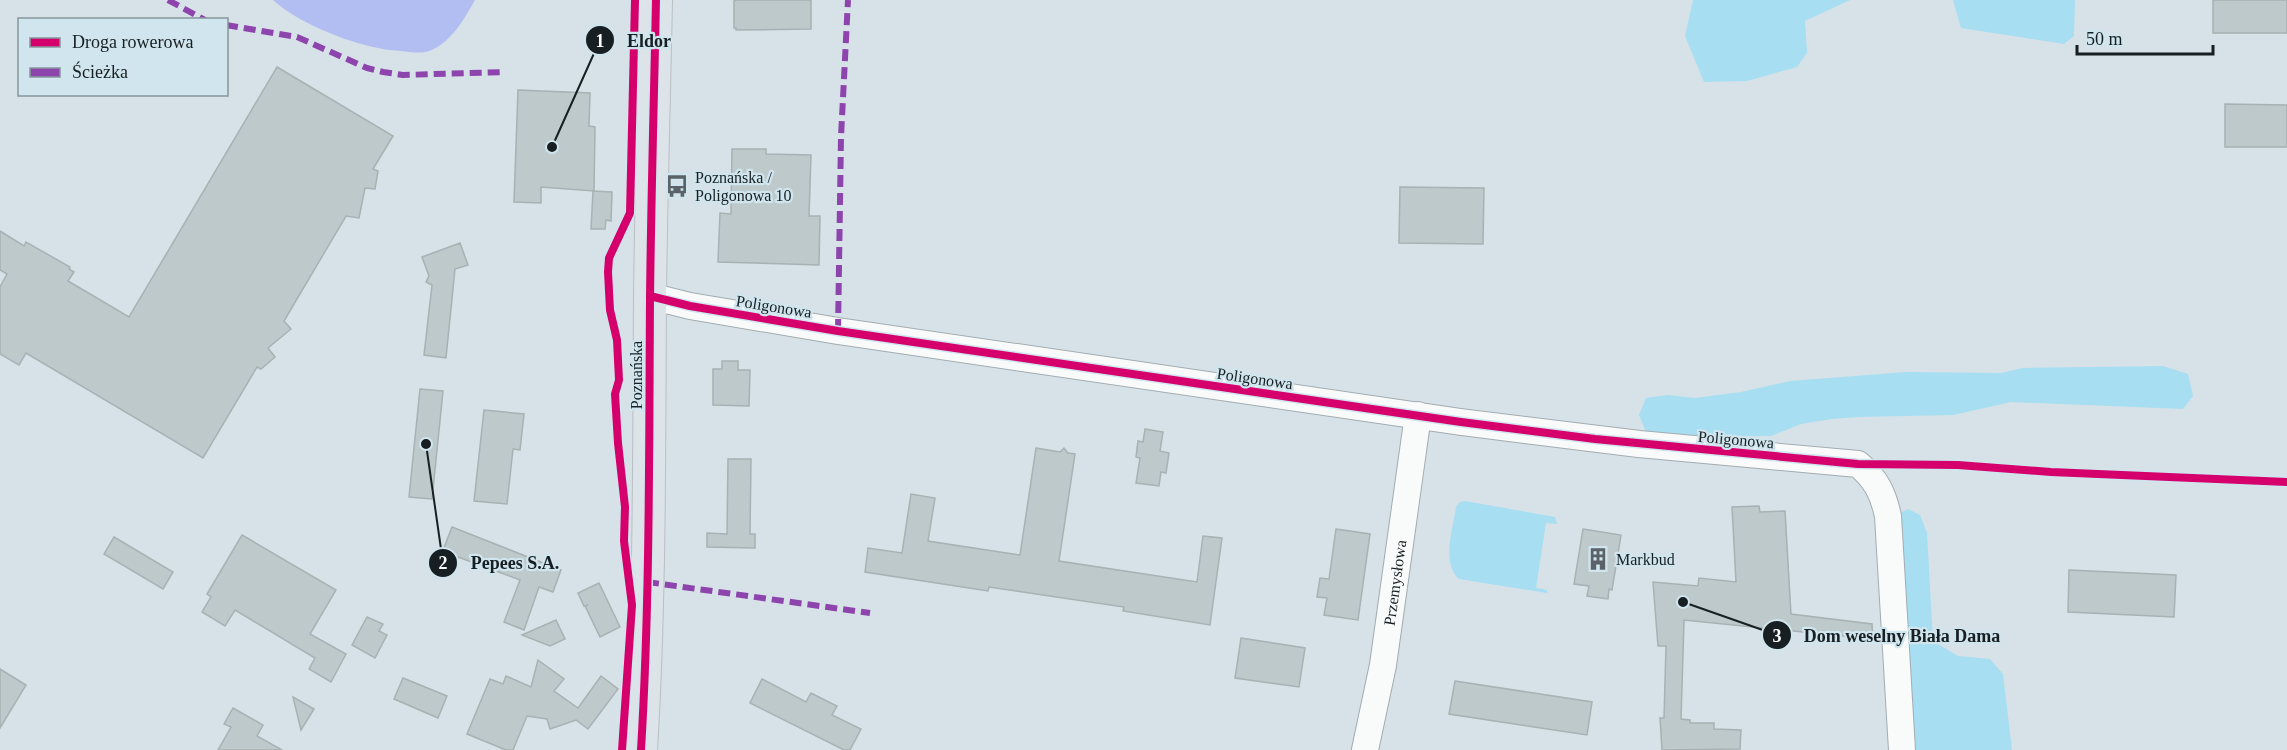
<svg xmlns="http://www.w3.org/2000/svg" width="2287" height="750" font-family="Georgia,serif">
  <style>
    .green { fill: #a7def2 }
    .water { fill: #b2bdf1 }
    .building { fill: #bec9cb; stroke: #a8b1b3; stroke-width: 1.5 }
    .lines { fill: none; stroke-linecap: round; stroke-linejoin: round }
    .minor-casing { stroke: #a3acb0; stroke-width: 28 }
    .major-casing { stroke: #babfc2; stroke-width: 34 }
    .minor { stroke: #f9fbfb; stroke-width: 26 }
    .major { stroke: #dce3e9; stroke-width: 32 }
    .quiet { stroke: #8e44ad; stroke-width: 6; stroke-dasharray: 12 6; stroke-linecap: butt }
    .cycleway-casing { stroke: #d0e5ed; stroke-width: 11 }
    .cycleway { stroke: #d6006c; stroke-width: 8 }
    .labels { text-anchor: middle; stroke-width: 4.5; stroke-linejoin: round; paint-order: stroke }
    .poi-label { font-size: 16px; fill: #171f22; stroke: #d0e5ed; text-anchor: start }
    .street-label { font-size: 16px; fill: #171f22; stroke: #d0e5ed }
    .leader { fill: none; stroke: #171f22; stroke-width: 2 }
    .callout-dot { fill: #171f22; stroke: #d0e5ed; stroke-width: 2 }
    .mark-label { font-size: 18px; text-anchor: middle; font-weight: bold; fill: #fff }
    .callout-label { font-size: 18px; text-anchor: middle; font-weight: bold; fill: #171f22; stroke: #d0e5ed; stroke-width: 4.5; stroke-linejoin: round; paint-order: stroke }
  </style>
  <rect width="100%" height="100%" fill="#d6e2e7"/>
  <g class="green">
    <polygon points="1693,0 1850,0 1805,21 1807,53 1797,67 1747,81 1704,82 1685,36"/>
    <polygon points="1953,0 2075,0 2074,36 2064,44 1961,28"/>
    <polygon points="2163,366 2188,374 2193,396 2183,409 2011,402 1953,415 1858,417 1831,419 1801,424 1771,436 1678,437 1646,432 1639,415 1646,398 1668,395 1695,398 1741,392 1790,381 1906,372 2001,373 2023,368"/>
    <path d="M1465,501L1555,517L1557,524L1546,523L1536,588L1547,590V593L1459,579C1441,563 1453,529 1456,507L1460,502Z"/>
    <polygon points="1908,509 1920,515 1927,533 1933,641 1958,656 1990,659 2003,674 2012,750 1908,750 1896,515"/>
  </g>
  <path class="water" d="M273,0H475C465,18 450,44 429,51C420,54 410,52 401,51C394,50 386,50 378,48C346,42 297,22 273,0Z"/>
  <g class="building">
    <polygon points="736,0 811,0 811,29 736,30 736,28 734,28 734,1"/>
    <rect x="2213" y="0" width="74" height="33"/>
    <polygon points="277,67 393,136 373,169 378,171 375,189 365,188 359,218 346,216 284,321 291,329 268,348 275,357 261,369 257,367 203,458 26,353 19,365 0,354 0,287 7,274 0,270 0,231 24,246 26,242 70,267 69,269 74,272 68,281 129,317"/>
    <polygon points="518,90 590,93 589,126 595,127 594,191 541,187 541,203 514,202"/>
    <polygon points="2225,104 2287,105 2287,147 2225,147"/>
    <polygon points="732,149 766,149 766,154 811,155 809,216 820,216 819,265 718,262 720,213 731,214"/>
    <polygon points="1400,187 1484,188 1483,244 1399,243"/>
    <polygon points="593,191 612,192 611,221 606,220 605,229 591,229"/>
    <polygon points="460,243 468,265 455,269 446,358 424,355 432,285 426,282 429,276 422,257"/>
    <polygon points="722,361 738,361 738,370 750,370 749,406 713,405 713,369 722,369"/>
    <polygon points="420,389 443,391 432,499 409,497"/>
    <polygon points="484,410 524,414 520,450 513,449 507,504 474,501"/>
    <polygon points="1145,429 1163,432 1160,451 1169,453 1166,473 1161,472 1159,486 1136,483 1140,458 1136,457 1138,441 1143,442"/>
    <polygon points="1036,448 1060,452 1064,448 1068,453 1075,454 1059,561 1197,582 1203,536 1222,538 1210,625 1123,611 1124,607 989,587 988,591 865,572 868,548 902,553 911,494 935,498 928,541 1020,555"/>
    <polygon points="728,459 751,459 750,534 755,534 755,548 707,547 707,533 727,534"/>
    <polygon points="1759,506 1760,512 1785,511 1791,614 1872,624 1873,639 1684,620 1681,719 1690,720 1690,723 1714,723 1714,729 1741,730 1740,749 1662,750 1660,718 1664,718 1666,646 1658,646 1653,582 1698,586 1699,578 1736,582 1732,507"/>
    <polygon points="452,527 561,570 553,592 539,587 524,630 504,622 520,580 458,557 455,564 440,558"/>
    <polygon points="1336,529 1370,534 1358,620 1324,615 1327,598 1317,597 1320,578 1329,579"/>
    <polygon points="1583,529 1621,535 1612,590 1609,589 1608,599 1587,596 1589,586 1574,584"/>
    <polygon points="242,535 336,590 310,634 346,654 331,682 309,669 315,658 235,610 225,626 202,612 211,597 207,594"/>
    <polygon points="114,537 173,572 163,589 104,554"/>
    <polygon points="2069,570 2176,575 2174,617 2068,612"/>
    <polygon points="599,583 620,627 600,637 585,606 588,605 584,606 578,593"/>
    <polygon points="367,617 383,624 379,631 387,635 375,658 352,645"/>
    <polygon points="556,620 565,639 550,646 522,635"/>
    <polygon points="1241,638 1305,648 1299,687 1235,678"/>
    <polygon points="538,660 564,679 554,691 578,708 601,676 618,689 588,729 576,720 550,729 547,719 527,716 513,750 506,750 467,734 490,679 503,684 506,676 531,687"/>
    <polygon points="0,669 26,685 0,728"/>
    <polygon points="403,678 447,696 438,718 394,699"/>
    <polygon points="762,679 806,702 811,693 837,706 832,715 861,729 850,750 844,750 750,703"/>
    <polygon points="1455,681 1592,702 1587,735 1449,714"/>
    <polygon points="293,697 314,709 301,730"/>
    <polygon points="233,708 263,725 257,736 282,750 218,750 231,727 224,724"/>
  </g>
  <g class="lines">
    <g class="minor-casing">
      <g id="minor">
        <path d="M650,296L690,306L838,331L1461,422L1639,444L1858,464C1876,479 1883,493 1888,516L1902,750"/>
        <path id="s1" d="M1365,750L1383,665L1418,415"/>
      </g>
    </g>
    <g class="major-casing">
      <path id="major" d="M641,750C650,600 649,450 650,300C651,200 654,100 656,0"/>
    </g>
    <use href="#minor" class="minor"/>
    <use href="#major" class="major"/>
    <g class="quiet">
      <polyline points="168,0 205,20"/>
      <polyline points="226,25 297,37 367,68 383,72 403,75 505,72"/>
      <polyline points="838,331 841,137 848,0"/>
      <polyline points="647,582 870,613"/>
    </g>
    <g class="cycleway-casing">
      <g id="cycleway">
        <polyline points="650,296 690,306 838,331 1461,422 1595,439 1858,464 1958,465 2051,472 2287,482"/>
        <polyline points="622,750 632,605 624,541 625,507 618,443 615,394 619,380 617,340 610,310 608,272 609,258 630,213 635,0"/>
        <path d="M641,750C650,600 649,450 650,300C651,200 654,100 656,0"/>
      </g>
    </g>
    <use href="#cycleway" class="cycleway"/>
  </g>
  <defs>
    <g id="bus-bare" transform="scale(1.8)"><path d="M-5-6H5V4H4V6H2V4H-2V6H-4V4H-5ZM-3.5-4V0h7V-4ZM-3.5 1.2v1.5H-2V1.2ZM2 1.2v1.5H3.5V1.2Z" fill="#5a6367" stroke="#d0e5ed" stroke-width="2.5" paint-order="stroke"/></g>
    <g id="building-bare" transform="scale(1.8)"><path d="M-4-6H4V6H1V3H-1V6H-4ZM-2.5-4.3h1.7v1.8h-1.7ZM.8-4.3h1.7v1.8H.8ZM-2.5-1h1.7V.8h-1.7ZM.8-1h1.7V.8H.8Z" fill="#5a6367" stroke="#d0e5ed" stroke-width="2.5" paint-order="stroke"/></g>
  </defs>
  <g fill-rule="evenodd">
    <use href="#bus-bare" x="677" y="186"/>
    <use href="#building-bare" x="1598" y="559"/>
  </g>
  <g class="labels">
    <g class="poi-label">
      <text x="695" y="183">Poznańska /<tspan x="695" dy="18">Poligonowa 10</tspan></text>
      <text x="1616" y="565">Markbud</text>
    </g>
    <g class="street-label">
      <text transform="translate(774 306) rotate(9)" y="6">Poligonowa</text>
      <text transform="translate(636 375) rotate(-90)" y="6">Poznańska</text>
      <text transform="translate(1255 378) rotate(8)" y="6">Poligonowa</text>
      <text transform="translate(1736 439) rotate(5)" y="6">Poligonowa</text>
      <text dy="6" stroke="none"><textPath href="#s1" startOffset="170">Przemysłowa</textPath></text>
    </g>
  </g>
  <path class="leader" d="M552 147L600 40M426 444L443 563M1683 602L1777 635"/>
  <g class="callout-dot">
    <circle cx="552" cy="147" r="6"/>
    <circle cx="426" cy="444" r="6"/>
    <circle cx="1683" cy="602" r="6"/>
    <circle cx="600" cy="40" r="15"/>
    <circle cx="443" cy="563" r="15"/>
    <circle cx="1777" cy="635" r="15"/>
  </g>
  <g class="mark-label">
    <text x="600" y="47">1</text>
    <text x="443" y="569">2</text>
    <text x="1777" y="642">3</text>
  </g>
  <g class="callout-label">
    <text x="649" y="47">Eldor</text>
    <text x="515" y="569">Pepees S.A.</text>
    <text x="1902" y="642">Dom weselny Biała Dama</text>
  </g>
  <rect x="18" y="18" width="210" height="78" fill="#d0e5ed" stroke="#86969c" stroke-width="1.5"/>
  <rect x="30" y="38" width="30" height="9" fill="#d6006c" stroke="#86969c" stroke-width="1.5"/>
  <text x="72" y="48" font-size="18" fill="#171f22">Droga rowerowa</text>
  <rect x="30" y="68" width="30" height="9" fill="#8e44ad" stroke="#86969c" stroke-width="1.5"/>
  <text x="72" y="78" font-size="18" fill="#171f22">Ścieżka</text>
  <path d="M2077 45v9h136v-9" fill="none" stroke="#171f22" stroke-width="3"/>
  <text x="2086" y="45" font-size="18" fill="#171f22" stroke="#d0e5ed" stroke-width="4.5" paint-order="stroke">50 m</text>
</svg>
